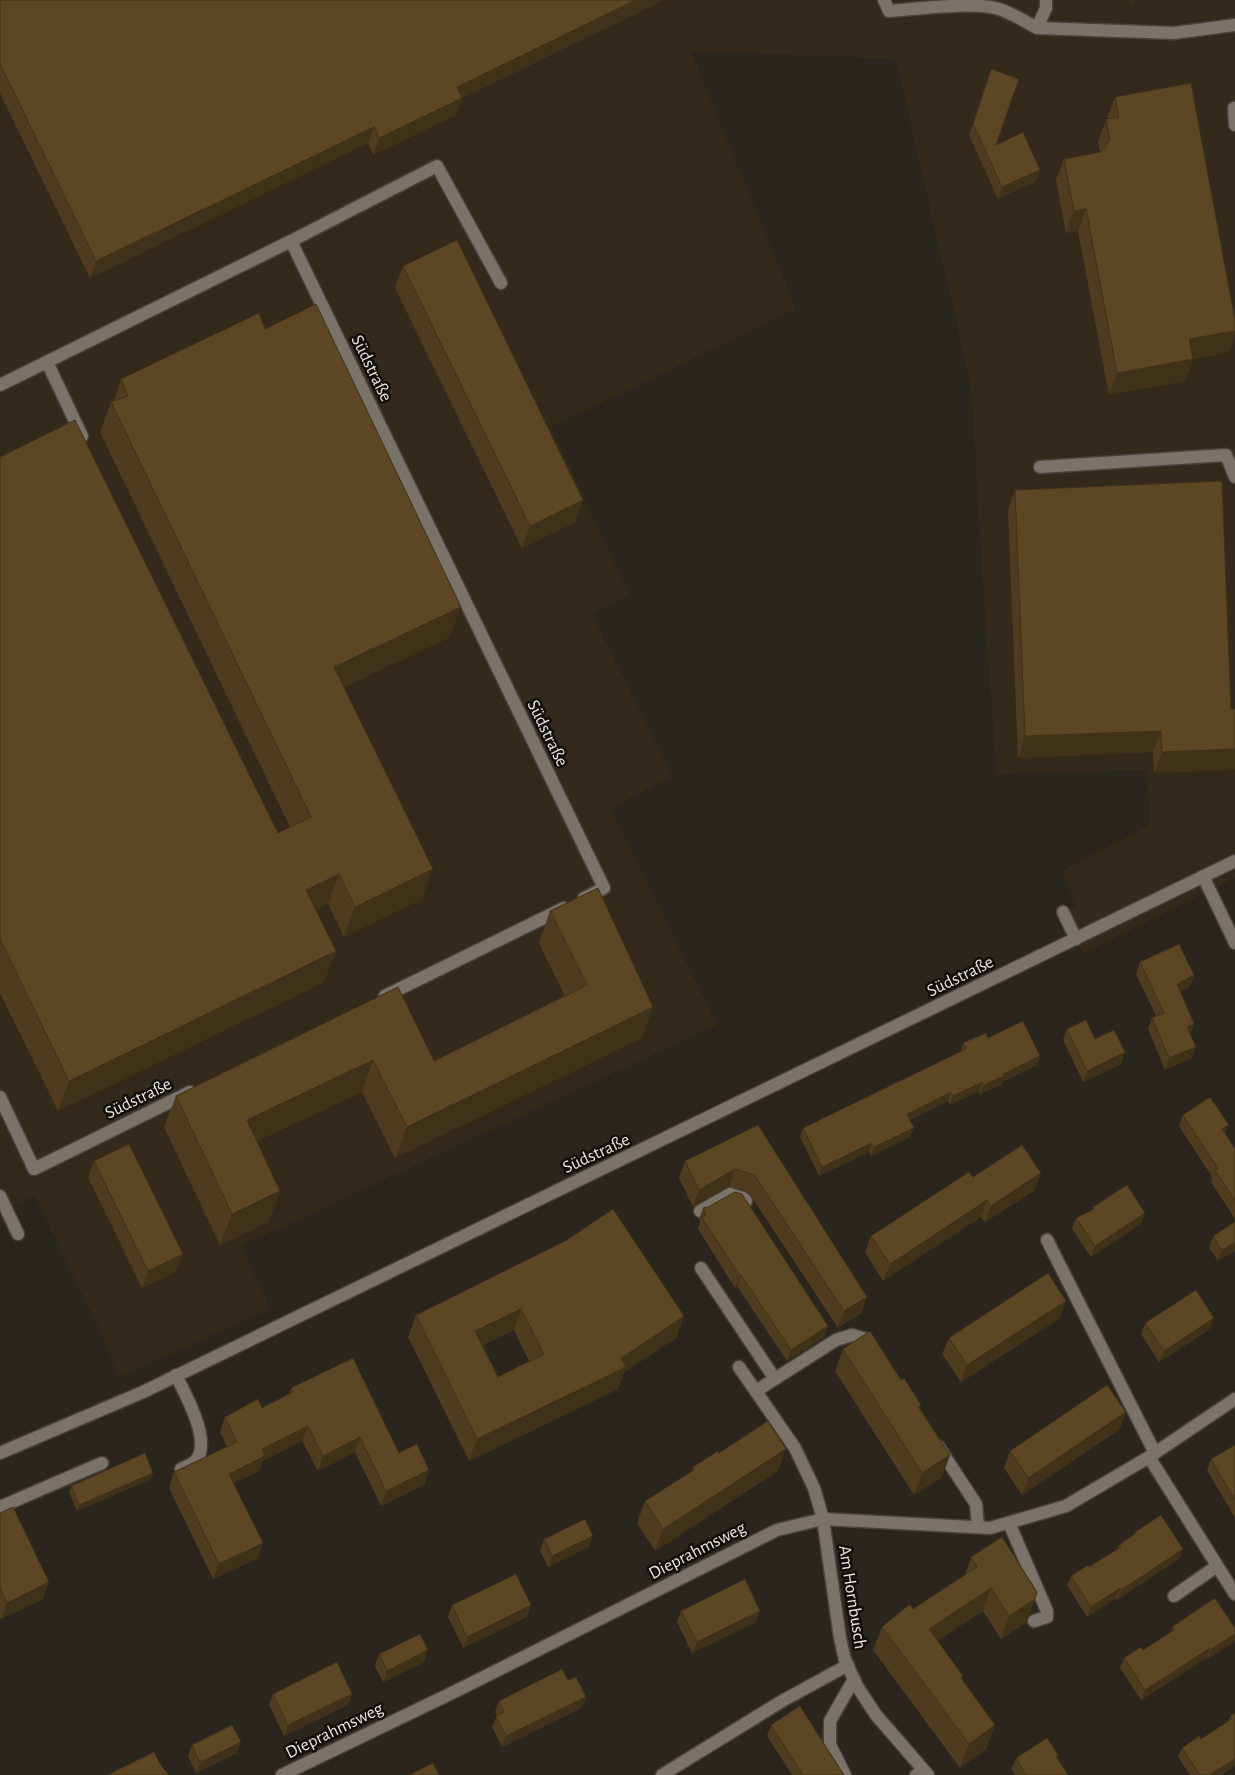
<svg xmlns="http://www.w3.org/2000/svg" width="1235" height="1775" font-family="'Alegreya Sans',sans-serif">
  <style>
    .built { fill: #332a1c }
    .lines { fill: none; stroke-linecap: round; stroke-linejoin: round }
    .lane-casing { stroke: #47423b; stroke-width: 15 }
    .street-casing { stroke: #47423b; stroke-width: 15 }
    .lane { stroke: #7a736a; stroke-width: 12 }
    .street { stroke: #7a736a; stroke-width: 12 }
    .wall { fill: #4f3c1f; fill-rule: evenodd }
    .shaded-wall { fill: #403119 }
    .building { fill: #5c4624; stroke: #403119; fill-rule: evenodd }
    .labels { text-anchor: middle; stroke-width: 5; stroke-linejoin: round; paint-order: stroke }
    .street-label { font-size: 18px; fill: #eae7e1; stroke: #110e0b }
  </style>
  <rect width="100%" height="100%" fill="#2a251d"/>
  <polygon class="built" points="0,0 1235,0 1235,878 1083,954 1063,912 1076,905 1061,871 1150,825 1147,770 997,774 987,648 971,387 896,59 691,51 796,309 551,427 630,595 592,614 672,776 611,808 717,1025 241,1246 270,1309 120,1377 93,1316 35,1196 0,1212"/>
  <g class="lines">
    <g class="lane-casing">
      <g id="lane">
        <path d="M884,0L889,11C919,9 972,1 999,9C1012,13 1024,21 1037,28L1046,8V0"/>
        <polyline points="1235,108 1234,108 1235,125"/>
        <polyline points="291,241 437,166 501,283"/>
        <polyline points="47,362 82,436"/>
        <polyline points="1040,467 1226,455 1235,477"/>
        <polyline points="1063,912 1076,939"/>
        <polyline points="0,1196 18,1234"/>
        <polyline points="700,1211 730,1194 743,1198 746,1201"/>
        <polyline points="1047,1240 1155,1453"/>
        <polyline points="701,1268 775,1379"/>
        <polyline points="739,1367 795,1448 814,1488 823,1519"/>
        <path d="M176,1375C185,1394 211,1439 197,1459C194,1464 186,1466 181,1469"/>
        <polyline points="756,1391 836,1340 852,1335 866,1339 871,1347"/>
        <polyline points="938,1446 976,1504 978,1527"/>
        <polyline points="0,1507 102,1463"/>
        <polyline points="1009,1523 1047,1611 1047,1617 1034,1621"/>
        <polyline points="1174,1596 1217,1566"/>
        <polyline points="662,1775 782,1701 848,1665"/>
        <polyline points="845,1775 830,1745 830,1721 854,1679"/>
        <polyline points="916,1775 926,1773"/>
      </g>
    </g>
    <g class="street-casing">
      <g id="street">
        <polyline points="1037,28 1174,33 1235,25"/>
        <polyline points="0,385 291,241 604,888 584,898"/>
        <polyline points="1203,876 1235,943"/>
        <polyline points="385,996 564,908"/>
        <polyline points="0,1097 34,1169 190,1092"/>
        <polyline points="0,1453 143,1392 1235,861"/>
        <polyline points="1149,1457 1235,1594"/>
        <polyline points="823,1519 840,1638 845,1660 857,1686 876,1715 928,1775"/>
        <polyline points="282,1775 456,1691 777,1530 823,1519 990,1528 1066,1506 1149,1457 1235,1399"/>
      </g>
    </g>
    <use href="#lane" class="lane"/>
    <use href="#street" class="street"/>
  </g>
  <g class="wall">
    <polygon points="0,0 664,0 462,98 456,115 373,155 368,143 90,278 0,93"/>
    <polygon points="991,69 996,145 1040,170 1036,181 998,199 969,135"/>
    <polygon points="1115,97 1229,352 1193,359 1185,381 1109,395 1078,231 1066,233 1056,180 1064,159 1100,152 1098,141"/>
    <polygon points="403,266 575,522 522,548 395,288"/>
    <polygon points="265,329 450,637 344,687 422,899 344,937 328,904 316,910 336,951 324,982 58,1111 0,993 0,457 278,833 290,827 100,432 111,402 114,401 121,379"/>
    <polygon points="1015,490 1231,709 1154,773 1153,752 1018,758 1008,511"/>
    <polygon points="550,911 653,1007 642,1038 395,1158 362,1092 257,1141 269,1222 220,1245 164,1127 176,1096 398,987 434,1061 565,996 539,943"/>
    <polygon points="1140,962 1194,975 1190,987 1180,991 1190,1034 1192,1058 1165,1070 1148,1029 1152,1018 1156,1016 1136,974"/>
    <polygon points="1067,1029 1095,1039 1125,1052 1121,1064 1083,1082 1063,1040"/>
    <polygon points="988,1038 1037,1065 1002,1082 1001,1085 980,1094 979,1091 950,1105 948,1101 910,1120 910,1137 871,1156 869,1152 819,1176 800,1137 803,1128 961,1051 963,1043"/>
    <polygon points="1183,1115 1225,1134 1235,1149 1235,1219 1211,1182 1212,1177 1179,1126"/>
    <polygon points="758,1125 867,1297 861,1313 838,1328 749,1193 745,1190 729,1186 693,1207 679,1178 685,1161"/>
    <polygon points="94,1161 177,1271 142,1288 88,1177"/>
    <polygon points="973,1177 1035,1190 985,1222 981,1217 883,1281 865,1252 871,1236"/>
    <polygon points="1093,1207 1141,1224 1091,1257 1072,1229 1076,1218 1092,1210"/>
    <polygon points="703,1208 824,1337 787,1361 737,1286 735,1288 698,1229 700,1222 699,1219"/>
    <polygon points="1235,1222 1218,1261 1209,1248 1213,1236"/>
    <path d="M567,1240L684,1316L676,1338L624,1372L618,1389L469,1461L408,1337L416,1315ZM514,1330L529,1361L498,1377L483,1345Z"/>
    <polygon points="1060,1318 961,1382 942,1354 949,1338"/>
    <polygon points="1145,1323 1210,1329 1159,1362 1141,1334"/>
    <polygon points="843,1349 901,1380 921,1405 920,1408 950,1455 942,1477 914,1495 835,1371"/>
    <polygon points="291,1388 399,1453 429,1470 424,1485 381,1506 355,1452 318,1471 302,1441 263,1461 259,1471 234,1483 258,1558 213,1579 169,1488 174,1472 227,1447 220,1432 225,1417 262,1408 289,1394"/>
    <polygon points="1120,1429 1022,1495 1004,1468 1010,1451"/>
    <polygon points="1235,1445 1235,1518 1207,1470 1211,1459"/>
    <polygon points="719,1453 778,1471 655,1551 637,1523 645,1501 691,1472 693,1467"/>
    <polygon points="151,1479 77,1511 69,1492 71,1486"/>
    <polygon points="0,1513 43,1599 1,1619 0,1618"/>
    <polygon points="1135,1532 1180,1558 1117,1600 1116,1598 1087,1617 1067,1585 1071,1576 1089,1567 1118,1549 1119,1545 1134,1535"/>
    <polygon points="544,1539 589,1547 548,1567 540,1551"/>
    <polygon points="971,1557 1035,1599 1026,1623 1001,1639 983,1611 937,1641 962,1680 987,1748 960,1768 873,1650 882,1627 913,1609 965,1575"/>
    <polygon points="452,1605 527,1617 463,1648 448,1617"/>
    <polygon points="681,1611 760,1611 756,1622 692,1653 677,1622"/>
    <polygon points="1172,1627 1235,1628 1235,1640 1234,1642 1208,1659 1207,1658 1141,1700 1120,1668 1124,1658 1143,1650 1171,1632"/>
    <polygon points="379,1654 424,1662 383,1682 375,1666"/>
    <polygon points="568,1680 586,1697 582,1708 502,1747 492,1727 497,1716 495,1712 499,1701"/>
    <polygon points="273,1694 352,1694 348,1705 284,1736 269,1705"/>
    <polygon points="1235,1713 1235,1766 1221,1775 1190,1775 1178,1757 1182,1748 1201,1739 1229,1720 1230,1716"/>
    <polygon points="771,1725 844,1775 792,1775 767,1736"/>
    <polygon points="192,1745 237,1753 196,1773 188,1756"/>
    <polygon points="1058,1755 1057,1758 1068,1775 1015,1775 1011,1769 1016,1758"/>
  </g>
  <g class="shaded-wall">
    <polygon points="636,0 664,0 451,103 457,87"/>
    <polygon points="1131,0 1138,0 1129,4"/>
    <polygon points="462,98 456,115 373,155 379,138"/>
    <polygon points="374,127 368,143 90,278 96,261"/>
    <polygon points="1040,170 1036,181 998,199 1002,187"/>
    <polygon points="1086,209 1078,231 1066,233 1074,211"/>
    <polygon points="1235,331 1235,335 1229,352 1181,361 1189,339"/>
    <polygon points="1193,359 1185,381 1109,395 1117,373"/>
    <polygon points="583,500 575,522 522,548 530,526"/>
    <polygon points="461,607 450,637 323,697 334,667"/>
    <polygon points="1161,731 1153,752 1018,758 1025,736"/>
    <polygon points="1235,749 1235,770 1154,773 1162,752"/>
    <polygon points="433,869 422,899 344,937 355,907"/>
    <polygon points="339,874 328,904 295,920 306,890"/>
    <polygon points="336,951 324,982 58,1111 69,1081"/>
    <polygon points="1194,975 1190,987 1173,995 1177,984"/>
    <polygon points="653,1007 642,1038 395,1158 407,1127"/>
    <polygon points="1194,1024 1190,1036 1187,1027"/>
    <polygon points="1196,1047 1192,1058 1165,1070 1169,1058"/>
    <polygon points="1125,1052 1121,1064 1083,1082 1087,1071"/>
    <polygon points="1040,1056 1037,1065 1002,1082 1001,1085 980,1094 984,1085 1003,1074"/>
    <polygon points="373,1060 362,1092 235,1151 247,1120"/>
    <polygon points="982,1082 979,1091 950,1105 953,1096"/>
    <polygon points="951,1092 948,1101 904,1123 907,1114"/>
    <polygon points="1229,1125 1224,1136 1222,1129"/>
    <polygon points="914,1128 910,1137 871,1156 874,1147"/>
    <polygon points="872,1143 869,1152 819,1176 822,1167"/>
    <polygon points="735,1169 729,1186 693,1207 699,1190"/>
    <polygon points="1041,1173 1035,1190 985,1222 991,1206"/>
    <polygon points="280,1191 269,1222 220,1245 232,1214"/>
    <polygon points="987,1200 981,1217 883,1281 890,1264"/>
    <polygon points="1145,1213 1141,1224 1091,1257 1095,1246"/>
    <polygon points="1235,1242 1235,1251 1218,1261 1222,1250"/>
    <polygon points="183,1254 177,1271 142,1288 148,1271"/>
    <polygon points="741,1275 737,1286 735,1288 740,1276"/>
    <polygon points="867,1297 861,1313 838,1328 844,1311"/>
    <polygon points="1066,1301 1060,1318 961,1382 967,1365"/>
    <polygon points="521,1309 514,1330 468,1353 475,1331"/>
    <polygon points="684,1316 676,1338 624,1372 618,1389 469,1461 477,1439 621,1358"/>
    <polygon points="1214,1318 1210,1329 1159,1362 1164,1351"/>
    <polygon points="828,1326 824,1337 787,1361 791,1350"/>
    <polygon points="1126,1412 1120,1429 1022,1495 1028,1478"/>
    <polygon points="308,1426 302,1441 263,1461 259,1471 224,1489 229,1474 262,1449"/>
    <polygon points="360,1437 355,1452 318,1471 323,1456"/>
    <polygon points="786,1449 778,1471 655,1551 663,1529"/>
    <polygon points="950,1455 942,1477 914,1495 922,1473"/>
    <polygon points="429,1470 424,1485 381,1506 386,1491"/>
    <polygon points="153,1473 151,1479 77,1511 79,1505"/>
    <polygon points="593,1536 589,1547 548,1567 552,1556"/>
    <polygon points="263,1543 258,1558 213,1579 219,1564"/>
    <polygon points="1183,1549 1180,1558 1117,1600 1121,1590"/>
    <polygon points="49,1582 43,1599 1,1619 7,1603"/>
    <polygon points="991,1588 983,1611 920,1652 929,1629"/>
    <polygon points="1120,1588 1116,1598 1087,1617 1091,1607"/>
    <polygon points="1035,1599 1026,1623 1001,1639 1009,1616"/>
    <polygon points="531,1605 527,1617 463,1648 467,1637"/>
    <polygon points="760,1611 756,1622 692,1653 697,1642"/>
    <polygon points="1235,1634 1234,1642 1208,1659 1211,1649"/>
    <polygon points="1210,1648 1207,1658 1141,1700 1145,1690"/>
    <polygon points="428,1650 424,1662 383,1682 387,1671"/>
    <polygon points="352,1694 348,1705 284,1736 288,1725"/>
    <polygon points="586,1697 582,1708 502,1747 506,1736"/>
    <polygon points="995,1725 987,1748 960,1768 969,1744"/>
    <polygon points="241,1742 237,1753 196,1773 200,1762"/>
    <polygon points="1235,1759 1235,1766 1221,1775 1209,1775"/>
  </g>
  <g class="building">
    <polygon points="0,0 636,0 457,87 462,98 379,138 374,127 96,261 0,64"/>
    <polygon points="991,69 1019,79 996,145 1023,132 1040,170 1002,187 973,124"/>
    <polygon points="1191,83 1235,320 1235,331 1189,339 1193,359 1117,373 1086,209 1074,211 1064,159 1101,152 1110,140 1106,119 1119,117 1115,97"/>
    <polygon points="457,240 583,500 530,526 403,266"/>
    <polygon points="316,304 461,607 334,667 433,869 355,907 339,874 306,890 336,951 69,1081 0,939 0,457 75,420 278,833 311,817 111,402 128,396 121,379 259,313 265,329"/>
    <polygon points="1222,481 1231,709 1235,709 1235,749 1162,752 1161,731 1025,736 1015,490"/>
    <polygon points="598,888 653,1007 407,1127 373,1060 247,1120 280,1191 232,1214 176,1096 398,987 434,1061 587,985 550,911"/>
    <polygon points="1179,944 1194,975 1177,984 1194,1024 1187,1027 1196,1047 1169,1058 1152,1018 1164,1013 1140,962"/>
    <polygon points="1086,1020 1095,1039 1114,1030 1125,1052 1087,1071 1067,1029"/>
    <polygon points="1023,1021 1040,1056 1003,1074 1004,1076 984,1085 982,1082 953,1096 951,1092 907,1114 914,1128 874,1147 872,1143 822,1167 803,1128 966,1049 963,1043 986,1033 988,1038"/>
    <polygon points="1210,1097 1229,1125 1222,1129 1235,1149 1235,1201 1215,1170 1218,1168 1183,1115"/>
    <polygon points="758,1125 867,1297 844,1311 755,1176 751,1174 735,1169 699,1190 685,1161"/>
    <polygon points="129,1144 183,1254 148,1271 94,1161"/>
    <polygon points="1022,1145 1041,1173 991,1206 987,1200 890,1264 871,1236 969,1172 973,1177"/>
    <polygon points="1127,1185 1145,1213 1095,1246 1076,1218 1094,1209 1093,1207"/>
    <polygon points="735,1192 742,1194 828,1326 791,1350 741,1275 740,1276 702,1218 706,1215 703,1208 708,1207"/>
    <path d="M613,1209L684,1316L621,1358L626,1367L477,1439L416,1315L567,1240ZM521,1309L544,1354L498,1377L475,1331Z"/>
    <polygon points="1235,1222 1235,1242 1222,1250 1213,1236"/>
    <polygon points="1048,1273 1066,1301 967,1365 949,1338"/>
    <polygon points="1196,1290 1214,1318 1164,1351 1145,1323"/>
    <polygon points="870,1331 901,1380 904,1378 921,1405 918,1407 950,1455 922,1473 843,1349"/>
    <polygon points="353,1358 399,1453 417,1444 429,1470 386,1491 360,1437 323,1456 308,1426 262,1449 265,1456 229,1474 263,1543 219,1564 174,1472 237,1442 225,1417 258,1399 262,1408 293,1392 291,1388"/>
    <polygon points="1107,1385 1126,1412 1028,1478 1010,1451"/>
    <polygon points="768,1421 786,1449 663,1529 645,1501 694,1470 693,1467 718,1451 719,1453"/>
    <polygon points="1235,1445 1235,1500 1211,1459"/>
    <polygon points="145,1453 153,1473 79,1505 71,1486"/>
    <polygon points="13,1507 49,1582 7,1603 0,1588 0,1513"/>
    <polygon points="1161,1515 1183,1549 1121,1590 1120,1588 1091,1607 1071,1576 1088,1565 1089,1567 1121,1547 1119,1545 1136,1533 1135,1532"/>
    <polygon points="585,1519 593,1536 552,1556 544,1539"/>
    <polygon points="1002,1537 1037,1592 1035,1599 1009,1616 991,1588 929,1629 963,1676 961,1678 995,1725 969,1744 882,1627 910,1604 913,1609 977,1567 971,1557"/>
    <polygon points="516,1574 531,1605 467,1637 452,1605"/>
    <polygon points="745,1579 760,1611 697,1642 681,1611"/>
    <polygon points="1215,1598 1235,1628 1235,1634 1211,1649 1210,1648 1145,1690 1124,1658 1141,1647 1143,1650 1174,1630 1172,1627"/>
    <polygon points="420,1634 428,1650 387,1671 379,1654"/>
    <polygon points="337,1662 352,1694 288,1725 273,1694"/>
    <polygon points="562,1669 568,1680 576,1677 586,1697 506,1736 496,1716 504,1712 499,1701"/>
    <polygon points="800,1706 844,1775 803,1775 771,1725"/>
    <polygon points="1235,1713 1235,1759 1209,1775 1200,1775 1182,1748 1199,1736 1201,1739 1232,1719 1230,1716"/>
    <polygon points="232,1725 241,1742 200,1762 192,1745"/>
    <polygon points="1047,1738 1058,1755 1056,1756 1068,1775 1026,1775 1016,1758"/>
    <polygon points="154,1752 162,1767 167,1772 169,1775 107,1775"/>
    <polygon points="433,1763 439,1775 409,1775"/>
  </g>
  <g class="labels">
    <g class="street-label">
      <text transform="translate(372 368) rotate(64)" y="6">Südstraße</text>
      <text transform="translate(548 733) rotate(64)" y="6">Südstraße</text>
      <text transform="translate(960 976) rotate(-26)" y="6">Südstraße</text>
      <text transform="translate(138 1098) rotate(-26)" y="6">Südstraße</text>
      <text transform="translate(596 1153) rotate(-25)" y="6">Südstraße</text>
      <text transform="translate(697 1550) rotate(-27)" y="6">Dieprahmsweg</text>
      <text transform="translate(853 1597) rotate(81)" y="6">Am Hornbusch</text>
      <text transform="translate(334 1730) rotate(-26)" y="6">Dieprahmsweg</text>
    </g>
  </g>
</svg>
